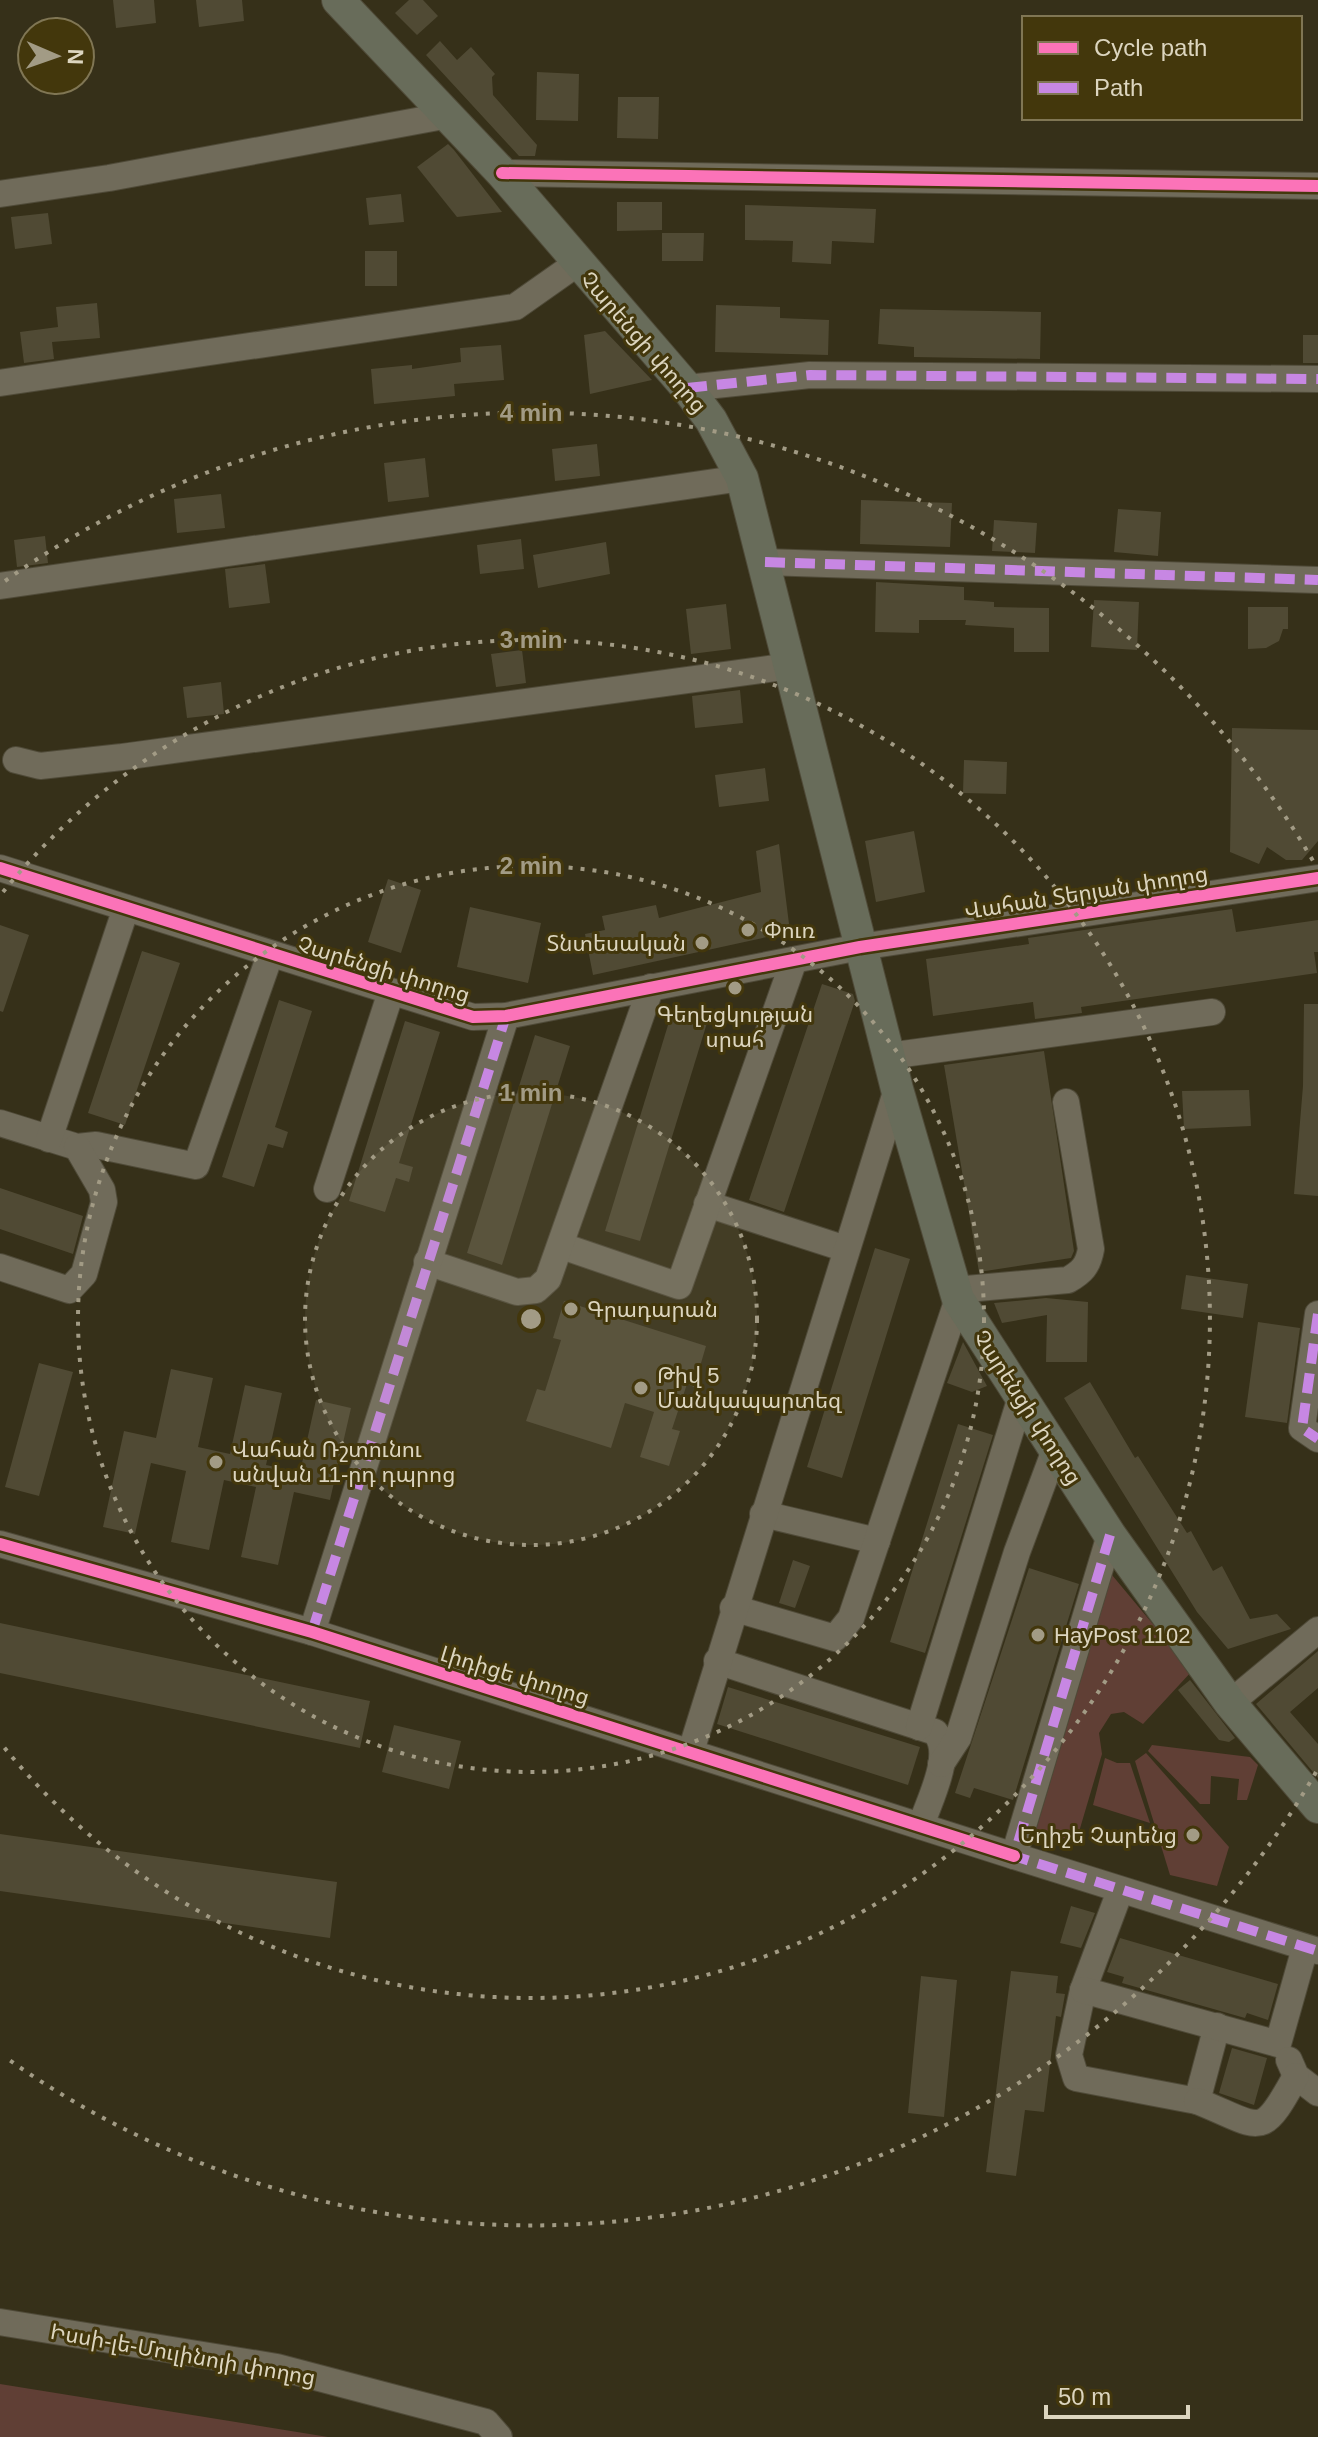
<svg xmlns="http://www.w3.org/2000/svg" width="1318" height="2437" font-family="Arial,'Noto Sans Armenian',sans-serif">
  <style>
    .green { fill: #603f35 }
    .building { fill: #504a34 }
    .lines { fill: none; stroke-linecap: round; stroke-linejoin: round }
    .minor-casing { stroke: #4f4a38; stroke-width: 28 }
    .major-casing { stroke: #4f4a38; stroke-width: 34 }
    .minor { stroke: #706b5a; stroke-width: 26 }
    .major { stroke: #686c5a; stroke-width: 32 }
    .quiet { stroke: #c787e3; stroke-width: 10; stroke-dasharray: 20 10; stroke-linecap: butt }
    .cycleway-casing { stroke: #43370c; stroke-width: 17 }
    .cycleway { stroke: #fb73b8; stroke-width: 12 }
    .ring { fill: none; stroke: #a29b85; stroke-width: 4; stroke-dasharray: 4 8 }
    .poi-dot { fill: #a29b85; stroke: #43370c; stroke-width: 3 }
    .labels { text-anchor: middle; stroke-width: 6; stroke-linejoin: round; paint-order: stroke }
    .street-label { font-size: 22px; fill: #dcd5bf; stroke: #43370c }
    .poi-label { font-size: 22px; fill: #dcd5bf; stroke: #43370c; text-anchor: start }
    .centre { fill: #a29b85; stroke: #43370c; stroke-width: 4 }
    .ring-label { font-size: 24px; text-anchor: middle; font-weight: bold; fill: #a29b85; stroke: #43370c; stroke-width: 6; stroke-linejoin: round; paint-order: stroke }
  </style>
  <rect width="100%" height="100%" fill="#363019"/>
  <g class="green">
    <polygon points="1112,1575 1192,1671 1143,1724 1124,1712 1111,1714 1099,1733 1102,1754 1076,1842 1036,1830"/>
    <polygon points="1152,1745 1250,1757 1258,1765 1247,1800 1237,1800 1239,1779 1211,1776 1210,1804 1200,1804 1148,1751"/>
    <polygon points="1146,1753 1229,1847 1217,1886 1170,1875 1135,1761"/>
    <polygon points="1105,1758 1117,1763 1130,1763 1150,1823 1093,1805"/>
    <polygon points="0,2384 328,2437 0,2437"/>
  </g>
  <g class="building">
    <polygon points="113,0 154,0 156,23 116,28"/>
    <polygon points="196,0 242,0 244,21 199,27"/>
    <polygon points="409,0 423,0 438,16 417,35 395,13"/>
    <polygon points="440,41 457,60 471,47 495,74 492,77 493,95 537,145 535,156 519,156 426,55"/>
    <polygon points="537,72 579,74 578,121 536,120"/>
    <polygon points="618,97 659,97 658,139 617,138"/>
    <polygon points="448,144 454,150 502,212 457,217 417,167"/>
    <polygon points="401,194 404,222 369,225 366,198"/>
    <polygon points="617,202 662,202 662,230 617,231"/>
    <polygon points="745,205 876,209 874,243 832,241 831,264 792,262 793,241 745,240"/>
    <polygon points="48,213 52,244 15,249 11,217"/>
    <polygon points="662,233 704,233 703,261 662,261"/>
    <rect x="365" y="251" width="32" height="35"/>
    <polygon points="97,303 100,338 52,342 54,359 24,363 20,332 58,327 56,307"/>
    <polygon points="716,305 780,307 780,318 829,320 828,355 715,352"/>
    <polygon points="880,309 1041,312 1040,359 914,357 914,347 878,344"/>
    <polygon points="605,331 652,380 590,394 584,335"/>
    <rect x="1303" y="335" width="15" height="28"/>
    <polygon points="501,345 504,380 454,384 455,396 374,404 371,369 412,365 412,369 461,362 460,348"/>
    <polygon points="597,444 600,476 555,481 552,449"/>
    <polygon points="425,458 429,497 388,502 384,463"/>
    <polygon points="221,494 225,528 177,533 174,499"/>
    <polygon points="861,500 952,503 950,547 860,544"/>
    <polygon points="1118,509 1161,512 1158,556 1114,552"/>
    <polygon points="994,520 1037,523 1035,553 992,551"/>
    <polygon points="45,536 48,563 17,567 14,540"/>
    <polygon points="521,539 524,569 480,574 477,545"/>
    <polygon points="606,542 610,574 538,588 533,555"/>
    <polygon points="265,564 270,603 229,608 225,569"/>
    <polygon points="876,582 964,587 964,600 994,602 994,607 1049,608 1049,652 1014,652 1014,628 965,625 966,620 919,620 919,633 875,632"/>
    <polygon points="1094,600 1139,602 1137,650 1091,647"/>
    <polygon points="726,604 731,649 691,654 686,609"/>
    <polygon points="1248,607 1288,607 1288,629 1283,629 1279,641 1266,648 1248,649"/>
    <polygon points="522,650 526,683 496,687 491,654"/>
    <polygon points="221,682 224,714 187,718 183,687"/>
    <polygon points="740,690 743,723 695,728 692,696"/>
    <polygon points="1232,728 1318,730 1318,841 1302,860 1286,860 1267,847 1259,864 1230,852"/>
    <polygon points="964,760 1007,762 1006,794 963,793"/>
    <polygon points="765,768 769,801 719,807 715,775"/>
    <polygon points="914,831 925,892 876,902 865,841"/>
    <polygon points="779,844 790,932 593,975 585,934 605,930 602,916 656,905 659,918 761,892 756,851"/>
    <polygon points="388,879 421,890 401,953 368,942"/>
    <polygon points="470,907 541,923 528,983 457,967"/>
    <polygon points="1232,909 1236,932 1318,920 1318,952 1314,952 1317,973 1081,1007 1082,1013 1035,1019 1033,1002 933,1016 926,959 1029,944 1028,938"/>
    <polygon points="0,925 29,935 3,1012 0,1011"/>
    <polygon points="142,951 180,963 125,1125 88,1113"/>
    <polygon points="822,984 853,994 855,1001 784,1212 749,1200"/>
    <polygon points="279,1000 312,1011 275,1127 288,1132 283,1148 268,1144 254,1187 222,1177"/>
    <polygon points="1304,1004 1318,1004 1318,1196 1294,1194 1303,1086"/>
    <polygon points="672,1012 707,1023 640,1241 605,1231"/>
    <polygon points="405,1021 440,1032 399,1163 413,1167 409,1182 396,1178 385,1212 349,1201"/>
    <polygon points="535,1035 570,1046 502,1265 467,1253"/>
    <polygon points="1044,1051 1074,1251 1071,1258 979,1272 944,1065"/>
    <polygon points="1249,1090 1251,1126 1184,1129 1182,1091"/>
    <polygon points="0,1188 83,1216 73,1254 0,1229"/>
    <polygon points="875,1248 910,1259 842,1478 807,1467"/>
    <polygon points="1186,1275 1248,1284 1243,1318 1181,1309"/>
    <polygon points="1046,1298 1088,1302 1087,1362 1046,1362 1047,1315 1002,1323 994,1303"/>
    <polygon points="564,1301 706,1346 694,1387 687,1384 672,1429 680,1431 669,1466 640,1457 654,1412 625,1403 611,1448 526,1421 537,1389 545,1391 561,1340 553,1338"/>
    <polygon points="1258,1322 1300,1328 1287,1423 1245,1417"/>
    <polygon points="963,1342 987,1386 972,1392 947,1383"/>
    <polygon points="39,1363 73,1372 39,1496 5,1487"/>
    <polygon points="171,1369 213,1378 198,1447 230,1454 245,1385 282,1393 266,1465 300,1472 316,1400 351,1408 330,1500 294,1492 278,1565 241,1557 256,1487 224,1480 209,1550 171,1542 186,1471 151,1463 135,1534 103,1527 124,1431 156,1438"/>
    <polygon points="1090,1382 1135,1458 1138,1456 1187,1533 1191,1531 1213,1571 1222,1566 1250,1619 1277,1614 1291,1629 1228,1649 1197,1612 1064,1398"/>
    <polygon points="958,1424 993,1435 925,1653 890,1642"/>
    <polygon points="793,1560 810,1566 795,1608 779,1603"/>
    <polygon points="1029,1568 1079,1584 1013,1800 974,1788 970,1798 955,1793"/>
    <polygon points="0,1623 370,1701 360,1748 0,1673"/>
    <polygon points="1318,1651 1318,1688 1290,1712 1318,1744 1318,1778 1256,1704"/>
    <polygon points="1190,1680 1235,1738 1229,1742 1219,1740 1178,1690"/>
    <polygon points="728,1687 920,1747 908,1785 717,1724"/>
    <polygon points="394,1725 461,1741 449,1789 382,1772"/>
    <polygon points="0,1834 337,1882 330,1938 0,1891"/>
    <polygon points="1071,1906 1095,1913 1081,1948 1060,1943"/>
    <polygon points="1120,1938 1278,1984 1268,2020 1247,2013 1245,2018 1122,1983 1124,1977 1107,1972"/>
    <polygon points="1011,1971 1058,1976 1056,1993 1065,1994 1061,2017 1056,2016 1044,2112 1025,2110 1016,2176 986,2172"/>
    <polygon points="921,1976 957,1980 944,2117 908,2113"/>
    <polygon points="1232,2048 1267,2058 1254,2105 1219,2093"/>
  </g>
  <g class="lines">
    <g class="minor-casing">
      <g id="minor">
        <polyline points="502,173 1318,186"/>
        <polyline points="0,194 109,178 449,115"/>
        <polyline points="0,383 515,307 576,264"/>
        <polyline points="687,388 810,375 1318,379"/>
        <polyline points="765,562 1318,580"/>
        <polyline points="0,586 742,478"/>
        <polyline points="16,760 40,766 122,757 790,666"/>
        <polyline points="0,868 473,1017 506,1016 860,947 1318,878"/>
        <polyline points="888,1056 1212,1012"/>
        <polyline points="0,1123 77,1147 96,1145 196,1166 270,955"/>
        <polyline points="49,1139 126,908"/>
        <polyline points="327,1189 391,992"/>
        <polyline points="707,1204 846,1249"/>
        <polyline points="562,1246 679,1286 794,960"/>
        <polyline points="427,1262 517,1292 536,1290 548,1279 651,987"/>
        <polyline points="0,1267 69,1290 84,1274 104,1202 102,1190 77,1147"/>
        <path d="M955,1290L1068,1280C1082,1272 1088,1266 1091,1249L1066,1102"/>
        <polyline points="1318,1314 1302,1428 1318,1439"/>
        <polyline points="763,1514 877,1541"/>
        <polyline points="1110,1535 1014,1856 1318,1951"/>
        <polyline points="0,1544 312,1632 1014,1856"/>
        <polyline points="733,1608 835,1638 851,1618 958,1299"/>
        <polyline points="312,1632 506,1016"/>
        <path d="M717,1661L935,1732C955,1754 928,1802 921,1826"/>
        <polyline points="1230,1703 1318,1630"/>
        <polyline points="919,1727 1021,1397"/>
        <polyline points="691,1751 897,1089"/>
        <polyline points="941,1764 958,1738 1017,1552 1055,1450"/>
        <polyline points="1120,1891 1083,1990 1069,2055 1076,2078 1197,2101 1217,2026"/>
        <polyline points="1083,1990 1278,2044 1305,1948"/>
        <polyline points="1289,2060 1296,2076 1318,2093"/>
        <path d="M1197,2101C1262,2127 1260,2142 1296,2076"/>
        <polyline points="0,2322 277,2367 486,2422 499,2437"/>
      </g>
    </g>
    <g class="major-casing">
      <polyline id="major" points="338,0 502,173 687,388 711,420 742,478 897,1089 958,1299 1110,1535 1230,1703 1318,1807"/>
    </g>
    <use href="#minor" class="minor"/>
    <use href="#major" class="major"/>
    <g class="quiet">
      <polyline points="687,388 810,375 1318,379"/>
      <polyline points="765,562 1318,580"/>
      <polyline points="1318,1314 1302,1428 1318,1439"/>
      <polyline points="1110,1535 1014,1856 1318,1951"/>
      <polyline points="312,1632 506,1016"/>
    </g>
    <g class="cycleway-casing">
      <g id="cycleway">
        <polyline points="502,173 1318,186"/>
        <polyline points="0,868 473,1017 506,1016 860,947 1318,878"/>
        <polyline points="0,1544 312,1632 1014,1856"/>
      </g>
    </g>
    <use href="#cycleway" class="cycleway"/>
  </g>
  <circle cx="531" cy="1319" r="226" fill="#a29b85" fill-opacity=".12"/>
  <g class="ring">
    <circle cx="531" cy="1319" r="226"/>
    <circle cx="531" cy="1319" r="453"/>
    <path d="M3 892A679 679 0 1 1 3 1746"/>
    <path d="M1316 1772A906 906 0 0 1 5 2057M5 581A906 906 0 0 1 1316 866"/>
  </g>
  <g class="poi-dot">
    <circle cx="748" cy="930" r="8"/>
    <circle cx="702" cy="943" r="8"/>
    <circle cx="735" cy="988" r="8"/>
    <circle cx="571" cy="1309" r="8"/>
    <circle cx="641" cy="1388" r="8"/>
    <circle cx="216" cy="1462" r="8"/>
    <circle cx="1038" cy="1635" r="8"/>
    <circle cx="1193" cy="1835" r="8"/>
  </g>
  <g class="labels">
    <g class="street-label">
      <text transform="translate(644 342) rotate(49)" y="8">Չարենցի փողոց</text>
      <text transform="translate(1086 892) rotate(-9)" y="8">Վահան Տերյան փողոց</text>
      <text transform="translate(384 969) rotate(17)" y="8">Չարենցի փողոց</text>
      <text transform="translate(1028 1407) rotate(57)" y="8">Չարենցի փողոց</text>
      <text transform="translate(515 1675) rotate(17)" y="8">Լիդիցե փողոց</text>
      <text transform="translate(183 2354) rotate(10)" y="8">Իսսի-լե-Մուլինոյի փողոց</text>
    </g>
    <g class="poi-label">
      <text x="764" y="938">Փուռ</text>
      <text x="686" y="951" text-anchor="end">Տնտեսական</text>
      <text x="735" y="1022" text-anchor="middle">Գեղեցկության<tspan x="735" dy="25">սրահ</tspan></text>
      <text x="587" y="1317">Գրադարան</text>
      <text x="657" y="1383">Թիվ 5<tspan x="657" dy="25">Մանկապարտեզ</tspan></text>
      <text x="232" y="1457">Վահան Ռշտունու<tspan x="232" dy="25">անվան 11-րդ դպրոց</tspan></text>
      <text x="1054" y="1643">HayPost 1102</text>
      <text x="1177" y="1843" text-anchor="end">Եղիշե Չարենց</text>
    </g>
  </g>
  <circle cx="531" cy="1319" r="12" class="centre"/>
  <g class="ring-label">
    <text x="531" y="421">4 min</text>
    <text x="531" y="648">3 min</text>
    <text x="531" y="874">2 min</text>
    <text x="531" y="1101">1 min</text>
  </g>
  <rect x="1022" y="16" width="280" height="104" fill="#43370c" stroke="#807654" stroke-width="2"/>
  <rect x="1038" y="42" width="40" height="12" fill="#fb73b8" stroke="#807654" stroke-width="2"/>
  <text x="1094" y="56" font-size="24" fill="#dcd5bf">Cycle path</text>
  <rect x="1038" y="82" width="40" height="12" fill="#c787e3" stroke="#807654" stroke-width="2"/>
  <text x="1094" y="96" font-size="24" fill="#dcd5bf">Path</text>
  <g transform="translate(56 56) rotate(92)"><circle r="38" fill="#43370c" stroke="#807654" stroke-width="2"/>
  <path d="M0-6L14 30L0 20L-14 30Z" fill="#a29b85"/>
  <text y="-12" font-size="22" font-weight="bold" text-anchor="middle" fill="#dcd5bf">N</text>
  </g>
  <path d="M1046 2405v12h142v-12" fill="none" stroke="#dcd5bf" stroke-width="4"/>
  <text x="1058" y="2405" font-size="24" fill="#dcd5bf" stroke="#43370c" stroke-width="6" paint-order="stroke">50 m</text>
</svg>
